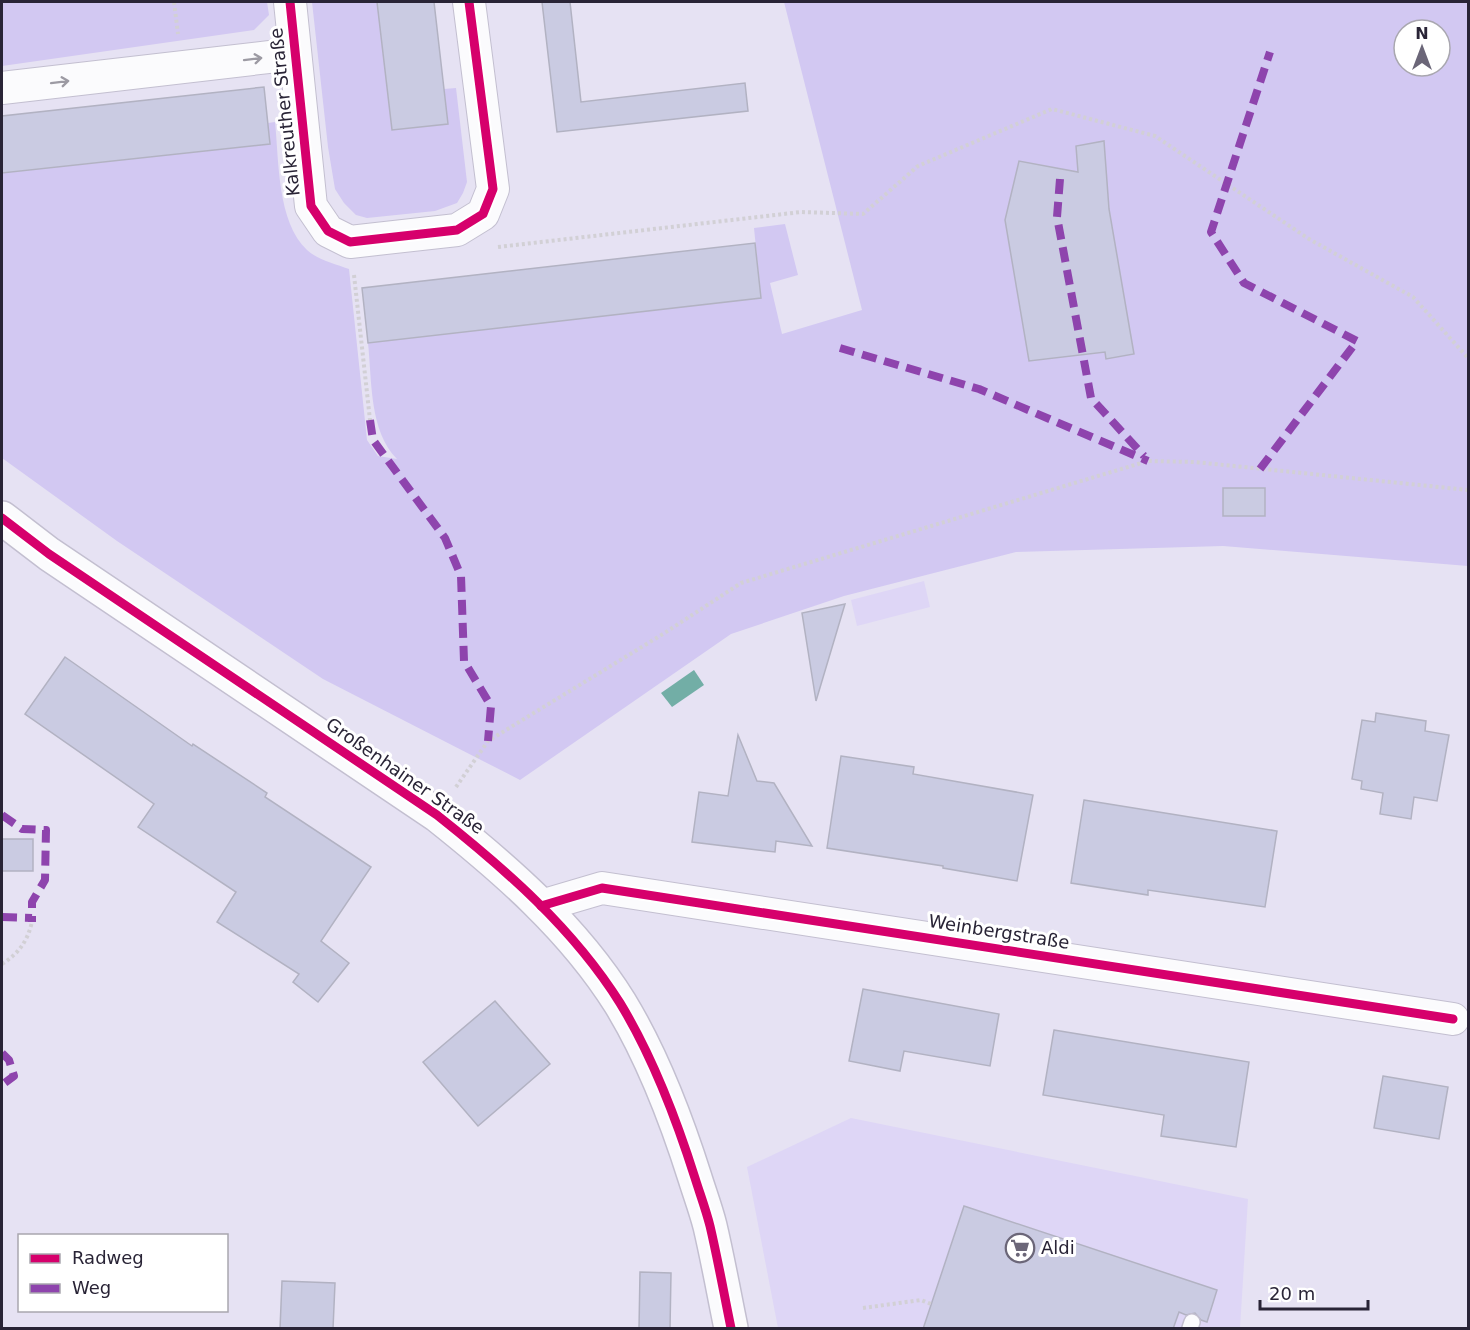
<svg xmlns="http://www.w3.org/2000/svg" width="1470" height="1330" font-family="'DejaVu Sans',sans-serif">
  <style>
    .built { fill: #ded6f6 }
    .green { fill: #d2c8f2; fill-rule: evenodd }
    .water { fill: #72aea6 }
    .building { fill: #cacbe2; stroke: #b2b2c2; stroke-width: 1.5 }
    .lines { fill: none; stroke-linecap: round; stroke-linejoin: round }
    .lane-casing { stroke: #c3bfd0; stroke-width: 18 }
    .street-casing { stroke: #c3bfd0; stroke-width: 34 }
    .secondary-casing { stroke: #c3bfd0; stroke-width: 36 }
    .path { stroke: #d2d0d5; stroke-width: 4; stroke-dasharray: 3 3; stroke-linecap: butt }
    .lane { stroke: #fbfbfd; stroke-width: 15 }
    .street { stroke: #fbfbfd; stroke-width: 32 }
    .secondary { stroke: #fbfbfd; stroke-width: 33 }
    .quiet { stroke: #8e44ad; stroke-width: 8; stroke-dasharray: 15 8; stroke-linecap: butt }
    .cycleway-casing { stroke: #fff; stroke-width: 13 }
    .cycleway { stroke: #d6006c; stroke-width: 9 }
    .oneway { stroke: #9c9aa3 }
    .labels { text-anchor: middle; stroke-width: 6; stroke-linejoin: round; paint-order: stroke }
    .street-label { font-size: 18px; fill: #292436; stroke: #fff }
    .poi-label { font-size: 18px; fill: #292436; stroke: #fff; text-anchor: start }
  </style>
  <rect width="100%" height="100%" fill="#e6e2f3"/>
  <g class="built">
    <polygon points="924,581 930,607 857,626 851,600"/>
    <polygon points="851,1118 1248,1199 1240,1328 778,1328 747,1167"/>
  </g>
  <g class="green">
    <polygon points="2,2 267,2 269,15 254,30 2,66"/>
    <polygon points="312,2 377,2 392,130 447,124 444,89 456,88 467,182 463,193 457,203 435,211 367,218 356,215 344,203 335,189 328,147"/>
    <path d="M784,2H1468V566L1223,546L1016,552L844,596L731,634L520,780L323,679L117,541L2,458V173L270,144L268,123L275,122C279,160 277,222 307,250C318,260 335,264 349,269L367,440L378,456L397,459C369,431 372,380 368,343L761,298L754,228L785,224L798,275L770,283L782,334L862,310ZM1404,30H1440V66H1404Z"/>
  </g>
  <polygon class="water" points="694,670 704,685 672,707 661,693"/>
  <g class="building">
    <polygon points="377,2 434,2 448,124 392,130"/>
    <polygon points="542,2 570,2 581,102 745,83 748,111 557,132"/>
    <polygon points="264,87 270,144 2,173 2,116"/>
    <polygon points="1104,141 1109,209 1134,354 1106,359 1105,352 1029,361 1005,220 1019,161 1078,172 1076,146"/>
    <polygon points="755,243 761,298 368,343 362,288"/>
    <rect x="1223" y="488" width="42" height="28"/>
    <polygon points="845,604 816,701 802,613"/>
    <polygon points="65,657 192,746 193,744 267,793 265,797 371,867 321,941 349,963 318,1002 293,982 299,974 217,922 236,892 138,827 154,804 25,714"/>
    <polygon points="1376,713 1426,721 1425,731 1449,735 1437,801 1414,797 1411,819 1380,814 1383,793 1361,789 1362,781 1352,779 1362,720 1375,722"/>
    <polygon points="738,735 757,781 774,783 812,846 776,841 775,852 692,842 699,792 728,796"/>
    <polygon points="841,756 914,767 913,774 1033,795 1017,881 943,868 943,866 827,848"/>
    <polygon points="1084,800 1277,831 1265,907 1148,890 1148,895 1071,883"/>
    <rect x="2" y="839" width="31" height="32"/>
    <polygon points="863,989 999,1014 990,1066 904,1051 900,1071 849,1061"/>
    <polygon points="495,1001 550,1064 478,1126 423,1062"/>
    <polygon points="1054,1030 1249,1062 1236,1147 1161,1136 1164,1115 1043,1095"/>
    <polygon points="1383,1076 1448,1087 1439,1139 1374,1128"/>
    <polygon points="964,1206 1217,1290 1207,1322 1201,1320 1195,1313 1186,1315 1179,1312 1173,1329 923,1329"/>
    <polygon points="640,1272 671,1273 670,1329 639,1329"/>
    <polygon points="282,1281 335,1283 333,1329 280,1329"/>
  </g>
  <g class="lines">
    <g class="lane-casing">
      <polyline id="lane" points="1190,1328 1192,1322"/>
    </g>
    <g class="street-casing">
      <g id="street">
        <polyline points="290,2 311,206 328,231 350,242 457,230 483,214 493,189 469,2"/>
        <polyline points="2,88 295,54"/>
        <polyline points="541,906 602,888 1453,1019"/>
      </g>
    </g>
    <g class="secondary-casing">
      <path id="secondary" d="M2,518L49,554L437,815C505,869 573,928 620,1003C653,1057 676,1118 695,1178C700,1194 706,1210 710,1226C718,1260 724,1294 731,1328"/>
    </g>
    <g class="path">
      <polyline points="174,2 178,34"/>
      <polyline points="498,247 801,212 863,214 918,166 1052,109 1155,136 1309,239 1413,297 1468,358"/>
      <polyline points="354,275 370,420"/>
      <polyline points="456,787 488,741 663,634 741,583 1148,461 1195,462 1468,490"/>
      <path d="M2,964C19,953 27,942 32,922"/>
      <polyline points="863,1308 921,1300 931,1304"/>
    </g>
    <use href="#lane" class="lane"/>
    <use href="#street" class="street"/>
    <use href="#secondary" class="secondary"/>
    <g class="quiet">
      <polyline points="1060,179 1057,217 1091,398 1144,456"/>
      <polyline points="840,348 979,389 1148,461"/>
      <polyline points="370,420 373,440 445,538 461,576 464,661 491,706 488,741"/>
      <polyline points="1260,469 1357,341 1244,283 1211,232 1270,52"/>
      <polyline points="2,815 22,829 46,830 45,880 32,902 32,922"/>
      <polyline points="2,917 32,918"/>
      <polyline points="2,1053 9,1060 14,1076 2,1085"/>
    </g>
    <g class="cycleway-casing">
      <g id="cycleway">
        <polyline points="290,2 311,206 328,231 350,242 457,230 483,214 493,189 469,2"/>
        <path d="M2,518L49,554L437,815C505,869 573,928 620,1003C653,1057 676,1118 695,1178C700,1194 706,1210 710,1226C718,1260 724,1294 731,1328"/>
        <polyline points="541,906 602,888 1453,1019"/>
      </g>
    </g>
    <use href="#cycleway" class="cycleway"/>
  </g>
  <defs><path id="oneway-shaft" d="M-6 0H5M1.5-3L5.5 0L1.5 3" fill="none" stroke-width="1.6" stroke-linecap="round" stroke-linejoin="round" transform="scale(1.5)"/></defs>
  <g class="oneway">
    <use href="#oneway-shaft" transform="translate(253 59) rotate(-7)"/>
    <use href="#oneway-shaft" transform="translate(60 82) rotate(-7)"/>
  </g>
  <defs>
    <g id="supermarket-ring" transform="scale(1.5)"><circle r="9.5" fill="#fff" stroke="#6b6678" stroke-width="1.5"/><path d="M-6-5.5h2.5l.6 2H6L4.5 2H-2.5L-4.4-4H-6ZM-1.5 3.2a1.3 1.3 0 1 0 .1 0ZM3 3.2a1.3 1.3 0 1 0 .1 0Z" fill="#6b6678"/></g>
  </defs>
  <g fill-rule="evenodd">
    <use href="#supermarket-ring" x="1020" y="1248"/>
  </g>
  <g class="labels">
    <g class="street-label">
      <text transform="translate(285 112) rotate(-96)" y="6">Kalkreuther Straße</text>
      <text transform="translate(405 776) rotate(35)" y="6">Großenhainer Straße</text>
      <text transform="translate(999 932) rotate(9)" y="6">Weinbergstraße</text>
    </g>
    <g class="poi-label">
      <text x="1041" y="1254">Aldi</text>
    </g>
  </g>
  <rect width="1470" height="1330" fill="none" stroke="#292436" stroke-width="6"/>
  <rect x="18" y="1234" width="210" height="78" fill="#ffffff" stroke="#a9a7af" stroke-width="1.5"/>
  <rect x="30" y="1254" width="30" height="9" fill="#d6006c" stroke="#a9a7af" stroke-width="1.5"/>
  <text x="72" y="1264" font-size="18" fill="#292436">Radweg</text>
  <rect x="30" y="1284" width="30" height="9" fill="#8e44ad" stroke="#a9a7af" stroke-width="1.5"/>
  <text x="72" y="1294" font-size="18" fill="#292436">Weg</text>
  <g transform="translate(1422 48)"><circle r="28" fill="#ffffff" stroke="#a9a7af" stroke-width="1.5"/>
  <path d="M0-4.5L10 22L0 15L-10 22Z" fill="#6b6678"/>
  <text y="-9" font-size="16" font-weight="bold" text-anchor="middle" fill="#292436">N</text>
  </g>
  <path d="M1260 1300v9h108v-9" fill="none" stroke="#292436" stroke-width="3"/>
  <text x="1269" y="1300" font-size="18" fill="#292436" stroke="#ffffff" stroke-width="4.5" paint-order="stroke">20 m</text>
</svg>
